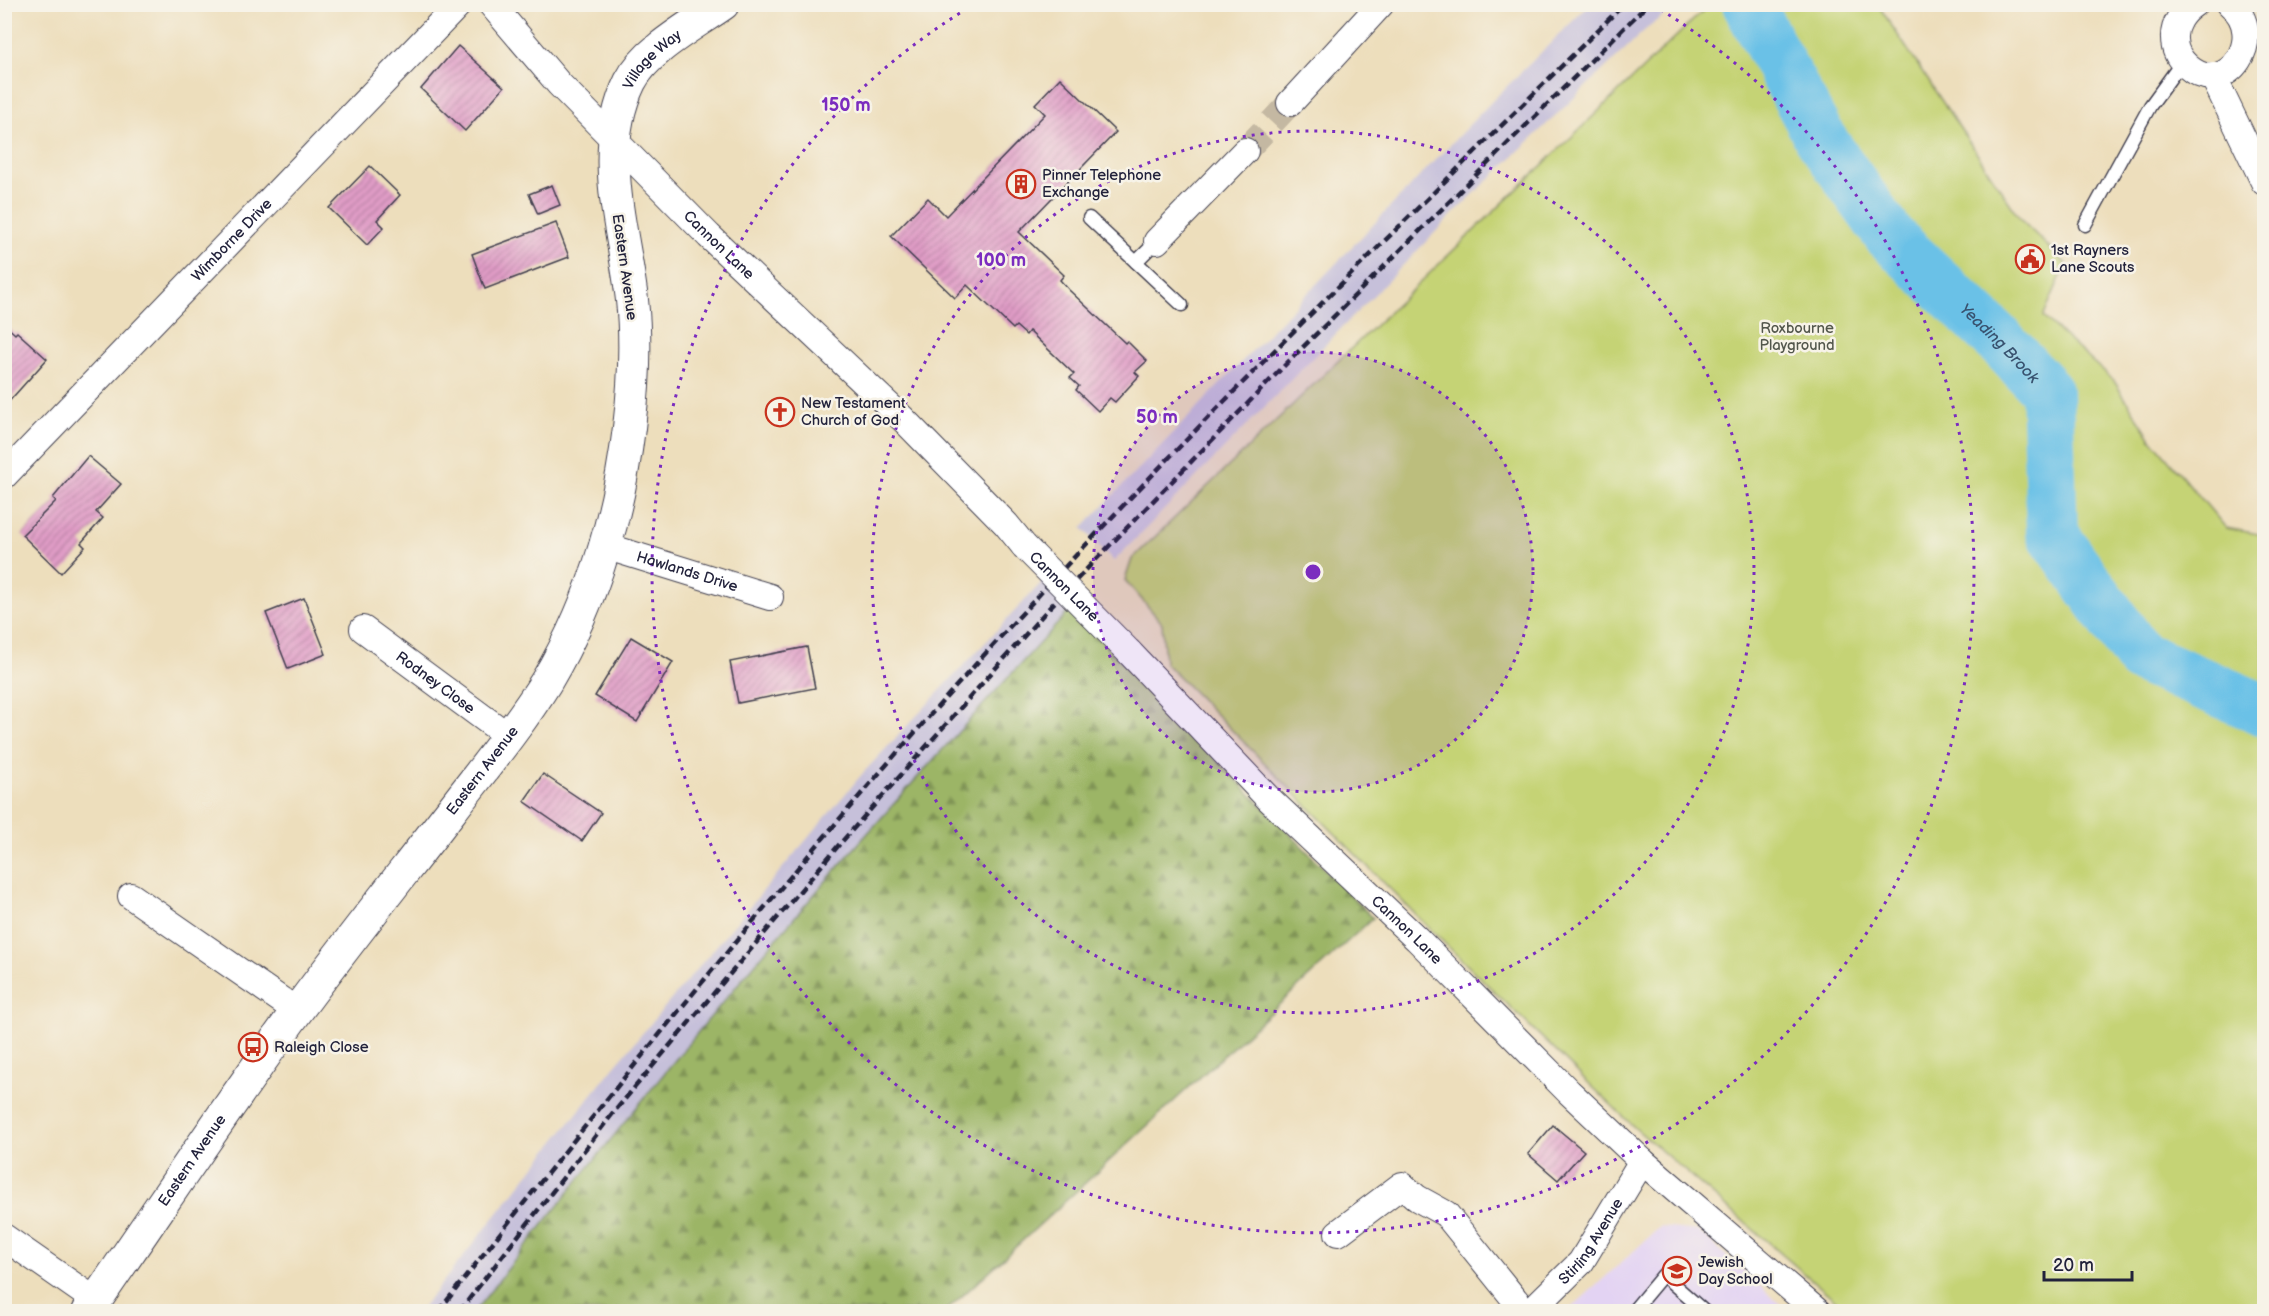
<svg xmlns="http://www.w3.org/2000/svg" width="2269" height="1316" font-family="'Balsamiq Sans',sans-serif">
  <style>
    .built { fill: #e3d3f3 }
    .railway { fill: #c6c0da }
    .forest { fill: url(#forest-firs); stroke: #5f6c50; stroke-width: 1.5 }
    .park { fill: #c5d374; stroke: #747a58; stroke-width: 1.5 }
    .lines { fill: none; stroke-linecap: round; stroke-linejoin: round }
    .river { stroke: #6ac1e7; stroke-width: 52 }
    .building { fill: url(#building-hatch) }
    .minor-tunnel { stroke: #c4b8a2; stroke-width: 26; stroke-dasharray: 26 13; stroke-linecap: butt }
    .service-casing { stroke: #403e4e; stroke-width: 15 }
    .minor-casing { stroke: #403e4e; stroke-width: 28 }
    .tertiary-casing { stroke: #403e4e; stroke-width: 34 }
    .service { stroke: #fff; stroke-width: 12 }
    .minor { stroke: #fff; stroke-width: 26 }
    .tertiary { stroke: #fff; stroke-width: 32 }
    .rail { stroke: #22223b; stroke-width: 4.5; stroke-dasharray: 9 4.5; stroke-linecap: butt }
    .minor-bridge-casing { stroke: #403e4e; stroke-width: 28; stroke-linecap: butt }
    .minor-bridge { stroke: #fff; stroke-width: 26 }
    .ring { fill: none; stroke: #7b2cbf; stroke-width: 3; stroke-dasharray: 3 6 }
    .labels { text-anchor: middle; stroke-width: 5; stroke-linejoin: round; paint-order: stroke }
    .street-label { font-size: 15px; fill: #22223b; stroke: #f7f3e8 }
    .poi-label { font-size: 15px; fill: #22223b; stroke: #f7f3e8; text-anchor: start }
    .park-label { font-size: 15px; fill: #53574c; stroke: #f7f3e8 }
    .water-label { font-size: 16px; font-style: italic; fill: #38526f; stroke: #f7f3e8 }
    .centre { fill: #7b2cbf; stroke: #f7f3e8; stroke-width: 3 }
    .ring-label { font-size: 18px; text-anchor: middle; font-weight: bold; fill: #7b2cbf; stroke: #f7f3e8; stroke-width: 5; stroke-linejoin: round; paint-order: stroke }
  </style>
  <defs>
    <pattern id="forest-firs" width="22" height="20" patternUnits="userSpaceOnUse" patternTransform="scale(1.5)"><rect width="22" height="20" fill="#9cb566"/><path d="M5 1l3.5 6h-7zM16 11l3.5 6h-7z" fill="#7f9355"/></pattern>
    <pattern id="building-hatch" width="6" height="6" patternUnits="userSpaceOnUse" patternTransform="scale(1.5)"><rect width="6" height="6" fill="#e09cc6"/><path d="M-1 1l2-2M0 6l6-6M5 7l2-2" fill="none" stroke="#b57fa2"/></pattern>
  </defs>
  <rect width="100%" height="100%" fill="#f7f3e8"/>
  <filter id="ink" filterUnits="userSpaceOnUse"><feTurbulence type="fractalNoise" baseFrequency=".0167" numOctaves="2"/><feDisplacementMap in="SourceGraphic" scale="12" xChannelSelector="R" yChannelSelector="G"/><feConvolveMatrix kernelMatrix="1 2 1 2 8 2 1 2 1" color-interpolation-filters="sRGB"/></filter>
  <filter id="wash" filterUnits="userSpaceOnUse"><feTurbulence type="fractalNoise" baseFrequency=".008" numOctaves="4" result="noise"/><feDisplacementMap in="SourceGraphic" scale="24" xChannelSelector="R" yChannelSelector="G"/><feGaussianBlur stdDeviation="1.35" result="paint"/><feColorMatrix in="noise" values="0 0 0 0 0 0 0 0 0 0 0 0 0 0 0 0 0 1.4 0 .05"/><feComposite in="paint" operator="in"/></filter>
  <g filter="url(#wash)">
    <rect width="100%" height="100%" fill="#eddebc"/>
    <polygon class="built" points="1660,1227 1698,1231 1788,1311 1567,1312"/>
    <g class="railway">
      <polygon points="1589,5 1676,5 1644,31 1455,212 1114,561 1082,528 1494,99"/>
      <polygon points="1044,580 1071,609 832,874 726,999 474,1311 419,1312 613,1068 863,773"/>
    </g>
    <path class="forest" d="M1071,609L1185,728L1373,918L946,1311L474,1312C591,1163 708,1016 832,874C910,784 991,696 1071,609Z"/>
    <polygon class="park" points="1710,4 1878,5 2021,220 2066,264 2043,317 2114,381 2152,440 2226,528 2264,535 2264,1311 1848,1311 1635,1128 1435,934 1165,663 1162,623 1125,580 1132,559"/>
    <g class="lines">
      <path class="river" id="s1" d="M1748,4L1820,138L1890,237L2002,343L2047,391L2052,533L2140,657L2264,710"/>
    </g>
    <g id="blocks">
      <g class="building">
        <polygon points="458,46 504,87 465,131 421,89"/>
        <polygon points="1060,78 1116,132 1019,232 1064,275 1060,280 1069,290 1125,343 1127,341 1147,361 1135,372 1139,376 1115,402 1110,398 1098,411 1076,390 1079,386 1070,378 1074,374 1029,331 1026,335 1016,326 1013,329 967,285 955,298 891,236 928,198 946,216 1045,114 1035,104"/>
        <polygon points="370,166 400,195 377,220 384,227 367,245 329,208"/>
        <polygon points="552,185 560,205 538,214 529,194"/>
        <polygon points="556,223 569,257 485,289 472,254"/>
        <polygon points="4,324 15,334 17,332 47,359 4,407"/>
        <polygon points="88,456 121,484 96,512 103,518 81,543 85,547 61,573 22,535 56,501 53,498"/>
        <polygon points="304,598 326,654 288,669 266,613"/>
        <polygon points="631,637 673,662 637,722 595,696"/>
        <polygon points="807,647 815,688 738,703 730,662"/>
        <polygon points="543,774 601,813 582,841 524,801"/>
        <polygon points="1553,1125 1584,1151 1558,1180 1528,1154"/>
      </g>
    </g>
  </g>
  <g filter="url(#ink)">
    <use href="#blocks" fill-opacity="0" stroke="#403e4e" stroke-width="1.5"/>
    <g class="lines">
      <polyline class="minor-tunnel" points="1245,151 1290,103"/>
      <g class="service-casing">
        <g id="service">
          <polyline points="1089,218 1182,305"/>
          <polyline points="2085,225 2150,106 2182,62"/>
          <polyline points="1136,262 1157,241"/>
          <polyline points="1632,1312 1663,1275 1705,1312"/>
        </g>
      </g>
      <g class="minor-casing">
        <g id="minor">
          <path id="s2" d="M491,4L559,84L709,236L903,419L1006,524L1024,546"/>
          <path d="M2194,4C2182,12 2173,25 2174,39C2174,50 2180,60 2188,67C2227,101 2269,35 2230,4"/>
          <polyline points="2213,76 2264,182"/>
          <polyline points="1290,103 1381,4"/>
          <polyline points="1157,241 1245,151"/>
          <path id="s3" d="M4,476L459,4"/>
          <path id="s4" d="M605,546L770,597"/>
          <path id="s5" d="M363,629L508,736"/>
          <path id="s6" d="M1129,652L1268,798L1417,939L1569,1092L1642,1161L1818,1312"/>
          <polyline points="131,896 297,1011"/>
          <polyline points="1338,1233 1402,1185 1417,1198 1446,1214 1525,1312"/>
          <polyline points="4,1237 96,1301"/>
          <path id="s7" d="M1530,1312L1581,1262L1642,1161"/>
        </g>
      </g>
      <g class="tertiary-casing">
        <g id="tertiary">
          <path id="s8" d="M88,1312C158,1211 225,1109 297,1011C347,943 400,877 451,811C483,769 518,727 546,682C571,640 590,596 604,549C626,477 640,375 632,300C624,229 596,152 630,82C646,50 693,25 723,4"/>
        </g>
      </g>
      <use href="#service" class="service"/>
      <use href="#minor" class="minor"/>
      <use href="#tertiary" class="tertiary"/>
      <g class="rail">
        <path d="M438,1312C648,1044 863,780 1097,533C1268,352 1448,180 1624,4"/>
        <polyline points="459,1312 614,1112 724,981 838,846 1049,608 1286,364 1648,4"/>
      </g>
      <g class="minor-bridge-casing">
        <g id="minor-bridge">
          <path id="s9" d="M1024,546L1129,652"/>
        </g>
      </g>
      <use href="#minor-bridge" class="minor-bridge"/>
    </g>
  </g>
  <circle cx="1313" cy="572" r="220" fill="#7b2cbf" fill-opacity=".12"/>
  <g class="ring">
    <circle cx="1313" cy="572" r="220"/>
    <circle cx="1313" cy="572" r="441"/>
    <path d="M1653 5A661 661 0 1 1 973 5"/>
  </g>
  <defs>
    <g id="building-ring" transform="scale(1.5)"><circle r="9.5" fill="#f7f3e8" stroke="#c8321e" stroke-width="1.5"/><path d="M-4-6H4V6H1V3H-1V6H-4ZM-2.5-4.3h1.7v1.8h-1.7ZM.8-4.3h1.7v1.8H.8ZM-2.5-1h1.7V.8h-1.7ZM.8-1h1.7V.8H.8Z" fill="#c8321e"/></g>
    <g id="civic-ring" transform="scale(1.5)"><circle r="9.5" fill="#f7f3e8" stroke="#c8321e" stroke-width="1.5"/><path d="M-.6-6.5H3V-4.5H.6V-3L4-1V1h2V6H-6V1h2V-1L-.6-3ZM-1.2 2.5V6h2.4V2.5Z" fill="#c8321e"/></g>
    <g id="church-ring" transform="scale(1.5)"><circle r="9.5" fill="#f7f3e8" stroke="#c8321e" stroke-width="1.5"/><path d="M-1.2-6h2.4v3.5h3.3v2.4h-3.3V6h-2.4V-.1h-3.3v-2.4h3.3Z" fill="#c8321e"/></g>
    <g id="bus-ring" transform="scale(1.5)"><circle r="9.5" fill="#f7f3e8" stroke="#c8321e" stroke-width="1.5"/><path d="M-5-6H5V4H4V6H2V4H-2V6H-4V4H-5ZM-3.5-4V0h7V-4ZM-3.5 1.2v1.5H-2V1.2ZM2 1.2v1.5H3.5V1.2Z" fill="#c8321e"/></g>
    <g id="school-ring" transform="scale(1.5)"><circle r="9.5" fill="#f7f3e8" stroke="#c8321e" stroke-width="1.5"/><path d="M0-5L7-2L0 1L-7-2ZM-4 1L0 2.5L4 1V4Q0 6-4 4Z" fill="#c8321e"/></g>
  </defs>
  <g fill-rule="evenodd">
    <use href="#building-ring" x="1021" y="184"/>
    <use href="#civic-ring" x="2030" y="259"/>
    <use href="#church-ring" x="780" y="412"/>
    <use href="#bus-ring" x="253" y="1047"/>
    <use href="#school-ring" x="1677" y="1271"/>
  </g>
  <g class="labels">
    <g class="street-label">
      <text dy="5" stroke="none"><textPath href="#s8" startOffset="1430">Village Way</textPath></text>
      <text dy="5" stroke="none"><textPath href="#s3" startOffset="328">Wimborne Drive</textPath></text>
      <text dy="5" stroke="none"><textPath href="#s2" startOffset="332">Cannon Lane</textPath></text>
      <text transform="translate(625 267) rotate(82)" y="5">Eastern Avenue</text>
      <text dy="5" stroke="none"><textPath href="#s4" startOffset="86">Hawlands Drive</textPath></text>
      <text dy="5" stroke="none"><textPath href="#s9" startOffset="57">Cannon Lane</textPath></text>
      <text dy="5" stroke="none"><textPath href="#s5" startOffset="90">Rodney Close</textPath></text>
      <text dy="5" stroke="none"><textPath href="#s8" startOffset="670">Eastern Avenue</textPath></text>
      <text dy="5" stroke="none"><textPath href="#s6" startOffset="393">Cannon Lane</textPath></text>
      <text dy="5" stroke="none"><textPath href="#s8" startOffset="184">Eastern Avenue</textPath></text>
      <text dy="5" stroke="none"><textPath href="#s7" startOffset="94">Stirling Avenue</textPath></text>
    </g>
    <g class="poi-label">
      <text x="1042" y="180">Pinner Telephone<tspan x="1042" dy="17">Exchange</tspan></text>
      <text x="2051" y="255">1st Rayners<tspan x="2051" dy="17">Lane Scouts</tspan></text>
      <text x="801" y="408">New Testament<tspan x="801" dy="17">Church of God</tspan></text>
      <text x="274" y="1052">Raleigh Close</text>
      <text x="1698" y="1267">Jewish<tspan x="1698" dy="17">Day School</tspan></text>
    </g>
    <g class="park-label">
      <text x="1797" y="333">Roxbourne<tspan x="1797" dy="17">Playground</tspan></text>
    </g>
    <g class="water-label">
      <text dy="6" stroke="none"><textPath href="#s1" startOffset="426">Yeading Brook</textPath></text>
    </g>
  </g>
  <circle cx="1313" cy="572" r="9" class="centre"/>
  <g class="ring-label">
    <text x="846" y="111">150 m</text>
    <text x="1001" y="266">100 m</text>
    <text x="1157" y="423">50 m</text>
  </g>
  <rect width="2269" height="1316" fill="none" stroke="#f7f3e8" stroke-width="24"/>
  <path d="M2044 1271v9h88v-9" fill="none" stroke="#22223b" stroke-width="3"/>
  <text x="2053" y="1271" font-size="18" fill="#22223b" stroke="#f7f3e8" stroke-width="4.5" paint-order="stroke">20 m</text>
</svg>
